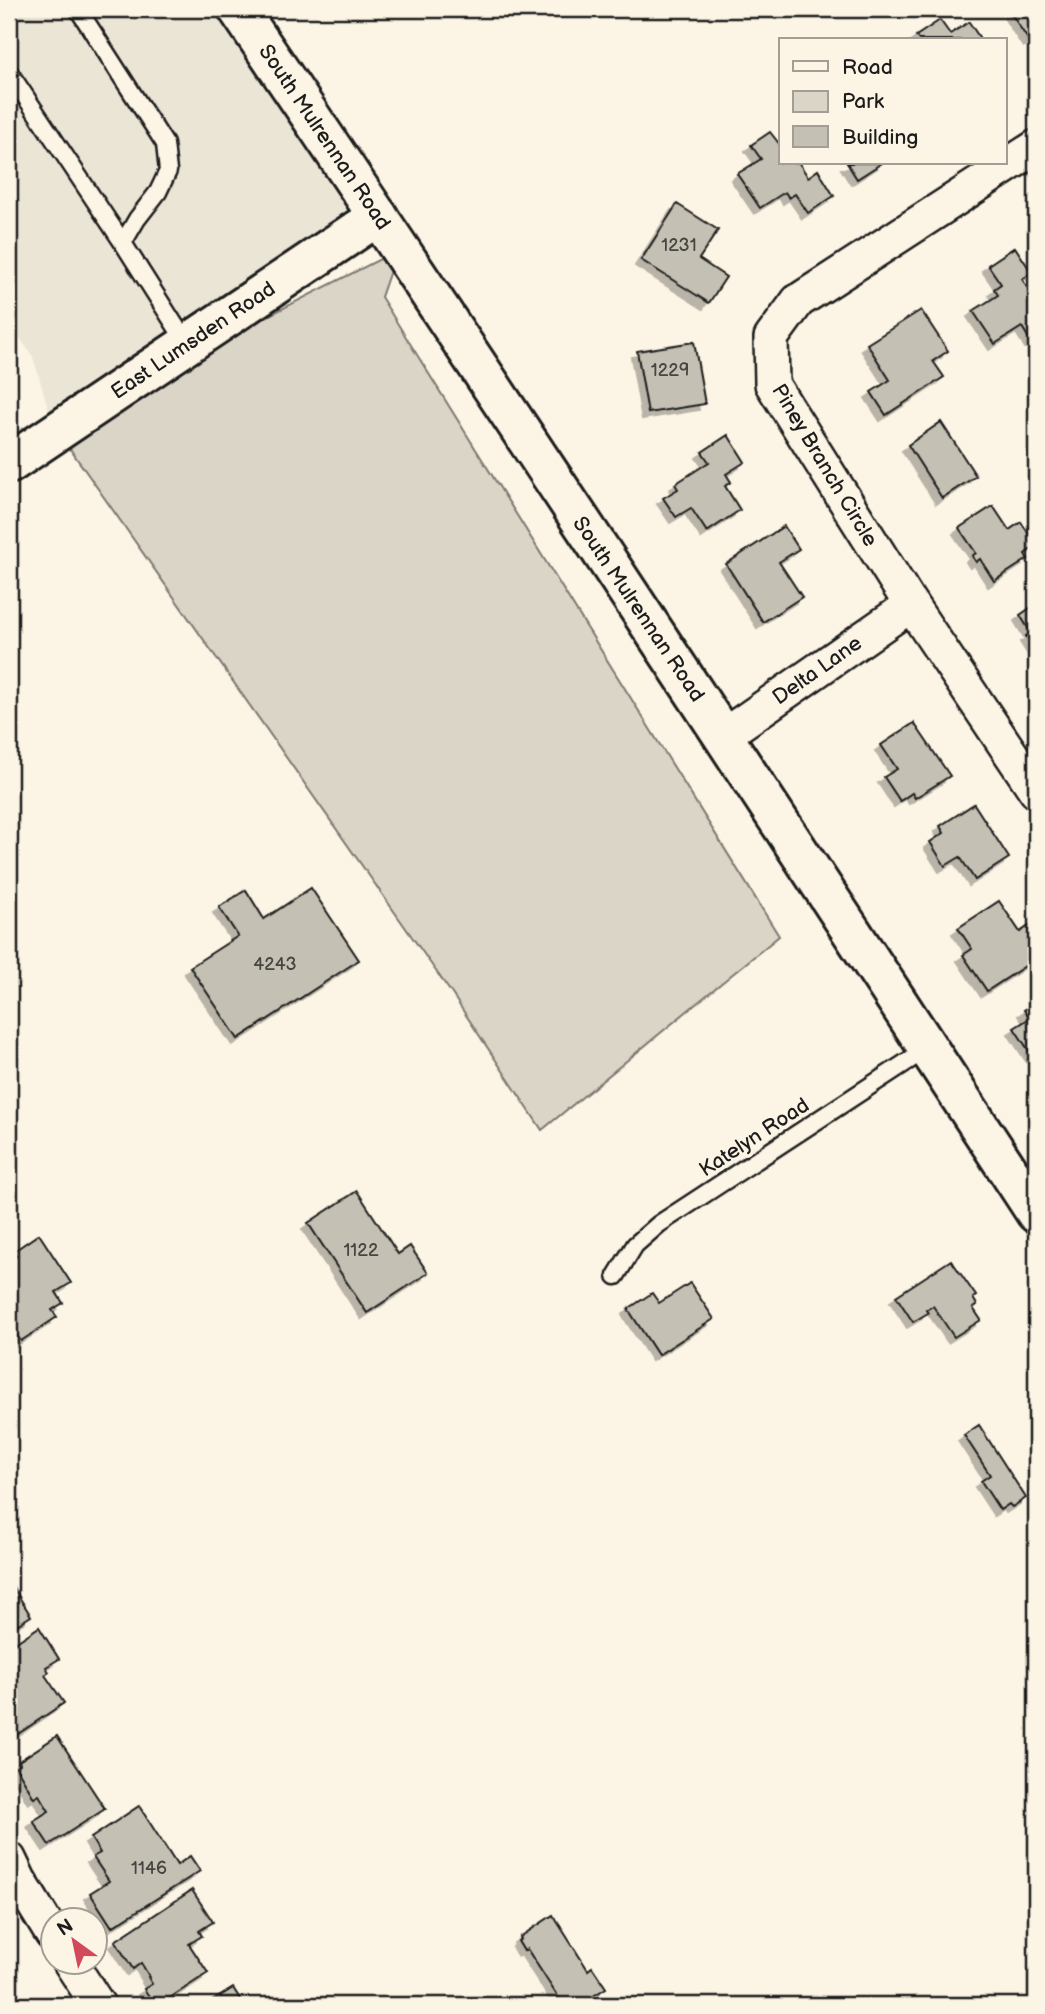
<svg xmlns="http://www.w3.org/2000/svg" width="1045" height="2014" font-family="'Balsamiq Sans',sans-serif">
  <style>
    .built { fill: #ebe5d6 }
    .green { fill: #dbd5c8; stroke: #7c7872; stroke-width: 2 }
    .building { fill: #c4c0b3; stroke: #1c1c1c; stroke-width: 2; filter: url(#shadow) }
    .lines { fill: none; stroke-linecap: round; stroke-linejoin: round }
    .service-casing { stroke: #1c1c1c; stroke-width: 21 }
    .minor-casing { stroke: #1c1c1c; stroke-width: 38 }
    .tertiary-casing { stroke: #1c1c1c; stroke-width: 44 }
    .service { stroke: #fcf5e5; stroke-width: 16 }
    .minor { stroke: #fcf5e5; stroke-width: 33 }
    .tertiary { stroke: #fcf5e5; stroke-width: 38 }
    .labels { text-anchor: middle; stroke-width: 7; stroke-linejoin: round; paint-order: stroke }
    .number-label { font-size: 18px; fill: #464542 }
    .street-label { font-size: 21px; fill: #1c1c1c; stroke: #fcf5e5 }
  </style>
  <defs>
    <filter id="shadow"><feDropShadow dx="-6" dy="6" stdDeviation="0" flood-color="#0004"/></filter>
  </defs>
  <rect width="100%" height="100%" fill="#fcf5e5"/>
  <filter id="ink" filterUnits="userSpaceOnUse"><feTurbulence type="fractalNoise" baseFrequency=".0143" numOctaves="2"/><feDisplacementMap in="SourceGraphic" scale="14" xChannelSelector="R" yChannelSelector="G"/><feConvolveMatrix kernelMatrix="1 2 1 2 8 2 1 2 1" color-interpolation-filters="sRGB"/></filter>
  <g filter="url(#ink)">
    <polygon class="built" points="9,9 218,9 354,210 50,414 33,357 9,322"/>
    <polygon class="green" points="386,256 392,265 381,297 779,936 542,1130 452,994 68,446 246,327"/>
    <g class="building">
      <polygon points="1008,9 1036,9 1036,37 1029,41"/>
      <polygon points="940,20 950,34 969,22 981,40 919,40 916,36"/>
      <polygon points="770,132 781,146 781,163 799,163 808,177 818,170 834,196 808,213 795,194 789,198 785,192 760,208 737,174 761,159 751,145"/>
      <polygon points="847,163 882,163 857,179"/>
      <polygon points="677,204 718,230 699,259 726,277 709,303 641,260"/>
      <polygon points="1015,247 1032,273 1022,279 1036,301 1036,339 1031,342 1022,327 995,344 973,311 998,295 994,289 1001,284 988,265"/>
      <polygon points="921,310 948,351 933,361 944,377 886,415 871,392 890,380 867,344"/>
      <polygon points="694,342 705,404 648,413 637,351"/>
      <polygon points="941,422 976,476 942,498 908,445"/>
      <polygon points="728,435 745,462 726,474 731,482 725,486 740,510 707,532 691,508 676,517 663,498 678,489 675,484 709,462 702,452"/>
      <polygon points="993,506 1009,530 1021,522 1036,545 1025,554 1028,559 994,581 980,559 976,562 972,556 976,553 959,528"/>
      <polygon points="784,526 799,549 779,562 802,597 763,622 726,564"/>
      <polygon points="1036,604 1036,652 1026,636 1031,633 1020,615"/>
      <polygon points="914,723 950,776 915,798 912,793 900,801 884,777 897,769 881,745"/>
      <polygon points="974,804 1009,858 975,880 960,857 945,866 930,842 944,833 940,826"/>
      <polygon points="311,888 359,960 238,1039 190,967 238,936 219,907 246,890 264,919"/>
      <polygon points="999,901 1020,932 1036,921 1036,959 987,991 963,955 972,949 958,928"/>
      <polygon points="1036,1002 1036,1059 1035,1060 1014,1028 1030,1018 1024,1010"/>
      <polygon points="357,1191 398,1254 410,1246 428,1273 367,1313 308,1223"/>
      <polygon points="39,1234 71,1283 56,1292 63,1303 52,1310 57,1317 21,1341 10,1326 16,1322 11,1315 9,1316 9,1261 17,1256 14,1251"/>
      <polygon points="951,1260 976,1296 973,1298 977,1305 973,1308 981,1320 954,1337 933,1306 926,1310 928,1313 913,1322 896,1296"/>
      <polygon points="690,1283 714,1319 658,1355 628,1309 652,1293 659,1303"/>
      <polygon points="979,1425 1026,1498 1012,1507 1009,1504 1000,1510 981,1481 990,1475 964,1435"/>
      <polygon points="9,1581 31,1616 9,1630"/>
      <polygon points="39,1627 59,1659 46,1667 49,1672 45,1675 64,1703 9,1740 9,1647"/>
      <polygon points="57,1736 105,1809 49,1845 33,1821 49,1811 39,1795 34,1798 16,1767 20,1764 19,1761"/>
      <polygon points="139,1806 177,1865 190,1856 200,1871 112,1927 90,1893 109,1881 93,1857 100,1853 91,1838"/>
      <polygon points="192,1890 213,1922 199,1931 202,1936 189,1944 208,1973 159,2005 155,2005 144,1989 152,1984 148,1977 149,1976 141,1963 133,1969 115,1941"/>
      <polygon points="553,1915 588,1970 592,1967 606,1988 579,2005 560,2005 558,2002 560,2000 527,1949 524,1951 518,1941 521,1939 520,1937"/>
      <polygon points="233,1988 244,2005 206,2005"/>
    </g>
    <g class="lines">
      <g class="service-casing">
        <g id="service">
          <polyline points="78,9 165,144 168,171 158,192 137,219 123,243 187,344"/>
          <polyline points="9,72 123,243"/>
          <polyline points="616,1276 635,1245 659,1224 928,1048"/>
        </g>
      </g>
      <g class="minor-casing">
        <g id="minor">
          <polyline points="1036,147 798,301 771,338 772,384 911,605 1036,791"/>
          <polyline points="723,736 911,605"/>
          <polyline points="9,1859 19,1880 52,1934"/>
          <polyline points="70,1962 98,2005"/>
        </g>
      </g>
      <g class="tertiary-casing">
        <g id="tertiary">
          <path d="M238,9C508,407 772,810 1036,1213"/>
          <polyline points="9,464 378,216"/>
        </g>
      </g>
      <use href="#service" class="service"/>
      <use href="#minor" class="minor"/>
      <use href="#tertiary" class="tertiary"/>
    </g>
  </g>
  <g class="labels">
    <g class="number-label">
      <text x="679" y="251">1231</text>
      <text x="670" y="376">1229</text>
      <text x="275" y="970">4243</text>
      <text x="361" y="1256">1122</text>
      <text x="149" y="1874">1146</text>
    </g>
    <g class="street-label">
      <text transform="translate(325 137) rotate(56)" y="7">South Mulrennan Road</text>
      <text transform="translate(193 340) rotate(-34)" y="7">East Lumsden Road</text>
      <text transform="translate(825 465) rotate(59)" y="7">Piney Branch Circle</text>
      <text transform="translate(639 609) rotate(56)" y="7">South Mulrennan Road</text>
      <text transform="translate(817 670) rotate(-35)" y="7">Delta Lane</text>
      <text transform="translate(754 1137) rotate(-33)" y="7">Katelyn Road</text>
    </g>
  </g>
  <rect width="1045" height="2014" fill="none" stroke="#fcf5e5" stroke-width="35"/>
  <rect x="18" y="18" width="1010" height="1979" fill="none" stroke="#1c1c1c" stroke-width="2.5" filter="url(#ink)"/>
  <rect x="779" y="38" width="228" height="126" fill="#fcf5e5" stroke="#a29e95" stroke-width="2"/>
  <rect x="793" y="61" width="35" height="10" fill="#fcf5e5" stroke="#a29e95" stroke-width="2"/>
  <text x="842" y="74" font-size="21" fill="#1c1c1c">Road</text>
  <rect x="793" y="91" width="35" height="21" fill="#dbd5c8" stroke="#a29e95" stroke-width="2"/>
  <text x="842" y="108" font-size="21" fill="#1c1c1c">Park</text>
  <rect x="793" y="126" width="35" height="21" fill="#c4c0b3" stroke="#a29e95" stroke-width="2"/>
  <text x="842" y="144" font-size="21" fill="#1c1c1c">Building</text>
  <g transform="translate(74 1941) rotate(327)"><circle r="33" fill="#fcf5e5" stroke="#a29e95" stroke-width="2"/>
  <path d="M0-5L12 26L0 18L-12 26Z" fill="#d1495b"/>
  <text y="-10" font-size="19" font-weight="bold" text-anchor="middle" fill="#1c1c1c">N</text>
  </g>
</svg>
